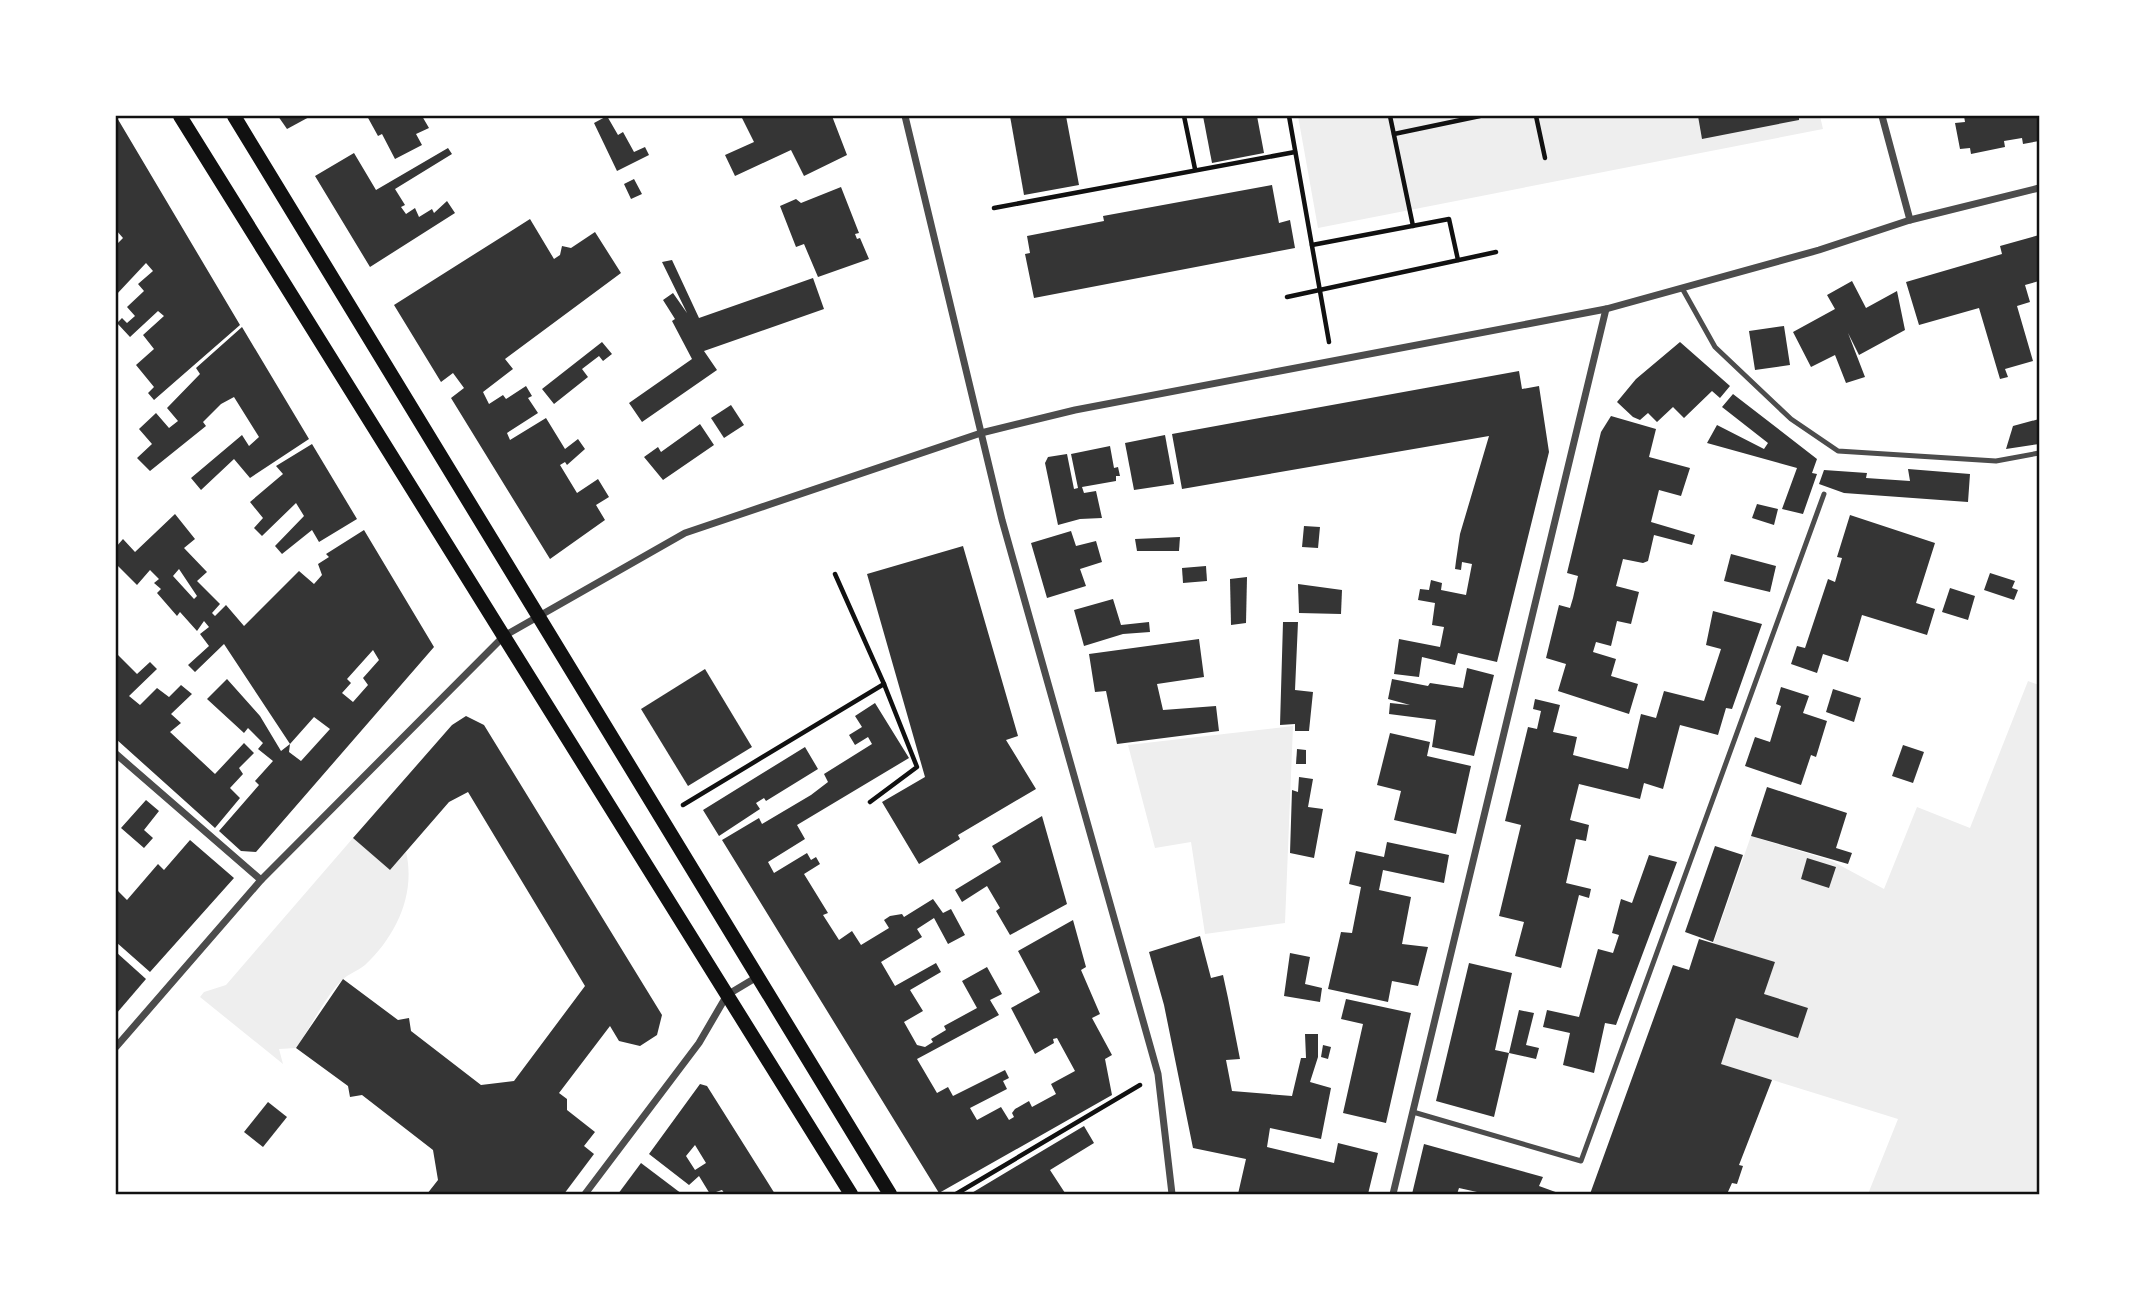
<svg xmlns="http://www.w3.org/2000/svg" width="2155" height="1310" font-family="Overpass,sans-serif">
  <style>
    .green { fill: #eee }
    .building { fill: #353535; fill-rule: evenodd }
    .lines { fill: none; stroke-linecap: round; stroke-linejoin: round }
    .path { stroke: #111; stroke-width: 4.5 }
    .service { stroke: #4c4c4c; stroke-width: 5 }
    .minor { stroke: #4c4c4c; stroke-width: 7 }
    .secondary { stroke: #111; stroke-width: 14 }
    .neatline { fill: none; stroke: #111; stroke-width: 2.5 }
  </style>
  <rect width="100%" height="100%" fill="#fff"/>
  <g class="green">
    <polygon points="1298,116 1820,116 1823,129 1318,228"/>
    <polygon points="2028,681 2039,685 2039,1194 1868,1194 1898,1119 1721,1064 1736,1018 1798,1038 1808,1008 1764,994 1775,962 1713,944 1751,836 1832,861 1884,889 1917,807 1970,828"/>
    <polygon points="1293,726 1285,923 1205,934 1191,842 1155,848 1128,745"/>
    <path d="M353,838L390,870L406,852C416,894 396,936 365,965C358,971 348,974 342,980C324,998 311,1027 296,1048L279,1049L283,1064L200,997L204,992L226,985Z"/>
  </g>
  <g class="building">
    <polygon points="116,116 240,325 154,400 148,393 154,387 136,365 154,349 143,335 164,316 158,311 130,337 117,323 122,318 127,323 135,316 127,307 144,291 138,284 153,271 146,263 116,295 116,245 123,238 116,230"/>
    <polygon points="278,116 311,116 287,129"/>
    <polygon points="367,116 422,116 429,128 416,134 422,145 395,159 382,134 378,136"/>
    <polygon points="607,116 618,135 623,132 634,152 645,147 649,155 617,171 594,123"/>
    <polygon points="741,116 832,116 847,155 804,176 791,150 735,176 725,155 754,142"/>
    <polygon points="1010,116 1066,116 1079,185 1024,195"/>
    <polygon points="1203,116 1257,116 1264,153 1212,163"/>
    <polygon points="1698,116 1799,116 1799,120 1702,139"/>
    <polygon points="1964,116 2039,116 2039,141 2023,144 2022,138 2004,141 2005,147 1971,154 1970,148 1960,149 1955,123 1965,122"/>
    <polygon points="448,148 452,154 395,189 405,205 401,207 406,214 415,208 419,217 432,209 434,213 447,201 455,213 370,267 315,176 354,153 376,190"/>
    <polygon points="634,179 642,194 631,199 624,184"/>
    <polygon points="1272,185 1279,223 1290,220 1295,248 1034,298 1025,254 1030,253 1027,236 1104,221 1103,216"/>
    <polygon points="841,187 859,233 855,234 857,239 860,238 869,259 818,277 804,244 796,247 780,206 796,199 801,203"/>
    <polygon points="530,219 554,259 560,255 562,246 571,248 595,232 621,273 505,359 513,369 483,392 489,404 503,395 506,399 526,386 532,396 528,398 538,413 507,433 510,440 546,418 565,449 578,439 585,449 567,465 565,462 560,465 577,493 598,479 609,497 596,505 605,520 550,559 451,398 464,388 453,373 441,382 394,305"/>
    <polygon points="2039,235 2039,281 2025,285 2030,302 2017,306 2033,361 2005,369 2008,377 2000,379 1979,308 1919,325 1906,282 2002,254 2000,246"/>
    <polygon points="672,260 699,318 813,278 824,309 704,351 717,370 642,422 629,403 692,359 672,321 675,319 663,300 673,293 687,313 662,262"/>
    <polygon points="1852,281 1866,308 1897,291 1905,330 1859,355 1848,333 1865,377 1846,383 1835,355 1811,367 1793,332 1835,309 1827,295"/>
    <polygon points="1784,326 1790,365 1755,370 1749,331"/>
    <polygon points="242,327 309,439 250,478 234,459 201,490 191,478 242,435 249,446 259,437 234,397 221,404 203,422 206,426 150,471 137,458 152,444 139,429 156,413 169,428 178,421 167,408 200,374 196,368"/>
    <polygon points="602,342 612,354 603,361 599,356 582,369 588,377 554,404 542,389"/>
    <polygon points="1680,342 1730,386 1720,398 1712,391 1684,418 1673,407 1657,422 1648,413 1640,420 1633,417 1617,402 1636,379"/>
    <polygon points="1519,371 1522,389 1539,386 1549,452 1497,662 1458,653 1455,665 1422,657 1419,677 1394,674 1399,639 1440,647 1444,627 1432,625 1435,603 1418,600 1420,589 1429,590 1431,580 1442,583 1441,590 1466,595 1472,564 1462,562 1461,570 1455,569 1456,561 1460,534 1489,436 1182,489 1172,434"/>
    <polygon points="1733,394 1817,459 1812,473 1817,474 1803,514 1782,509 1797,468 1707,443 1717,425 1764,449 1768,443 1722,407"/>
    <polygon points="731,405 744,425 724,438 711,418"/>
    <polygon points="1611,416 1656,429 1649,457 1690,468 1681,496 1659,490 1651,522 1695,535 1692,545 1654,535 1648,561 1643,563 1623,559 1616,586 1639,592 1631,624 1617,621 1611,646 1596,642 1593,652 1616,659 1611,676 1638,684 1629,714 1558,691 1566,664 1546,658 1559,605 1570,608 1573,598 1578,576 1567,573 1601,432"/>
    <polygon points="2039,419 2039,444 2006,449 2013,426"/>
    <polygon points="700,424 714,445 663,480 644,457 658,447 661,452"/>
    <polygon points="1165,435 1174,484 1134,490 1125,443"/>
    <polygon points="312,444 357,519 319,542 312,530 282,554 275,546 304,516 296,503 262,536 254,528 263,518 250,502 283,474 276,466"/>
    <polygon points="1110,446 1114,468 1118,467 1120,476 1116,476 1116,481 1082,487 1084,493 1096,491 1102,518 1080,519 1058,525 1045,463 1048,457 1067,454 1074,489 1078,488 1071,454"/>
    <polygon points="1908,469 1970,474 1968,502 1844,493 1819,484 1824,470 1867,473 1866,478 1910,481"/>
    <polygon points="1757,504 1778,509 1774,525 1752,518"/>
    <path d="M175,514L195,539L184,548L207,572L197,581L220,604L212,613L215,616L226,605L244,626L299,571L314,584L322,575L318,564L329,557L326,554L364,530L434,647L256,852L241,851L219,831L259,785L255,781L273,761L258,749L263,743L248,728L244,733L207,699L227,679L260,716L281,751L290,744L289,752L301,761L330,729L314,717L290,744L224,644L195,672L188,665L209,646L200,634L209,627L204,621L197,631L180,612L177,616L157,593L161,589L154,583L159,579L150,570L137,585L116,564V547L123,539L135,552ZM179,569L197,596L194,599L173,576ZM373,650L379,660L363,678L368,685L353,702L342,693L351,683L347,679Z"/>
    <polygon points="1850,515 1935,543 1916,603 1935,609 1927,635 1862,615 1848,662 1823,654 1817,673 1791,664 1797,646 1805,648 1828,579 1835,582 1842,558 1837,557"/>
    <polygon points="1304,526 1320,527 1318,548 1302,547"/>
    <polygon points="1071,531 1076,546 1096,541 1102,562 1080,569 1086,586 1047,598 1031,543"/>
    <polygon points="1180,537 1179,551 1137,551 1135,539"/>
    <polygon points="963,546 1018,736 1006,740 1036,789 958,835 960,839 919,864 882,802 925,777 867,574"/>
    <polygon points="1731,554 1776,566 1770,592 1724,581"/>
    <polygon points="1206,566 1207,581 1183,583 1182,568"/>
    <polygon points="1990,573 2015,581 2012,588 2018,590 2014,600 1984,590"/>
    <polygon points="1247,577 1246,623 1231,625 1230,579"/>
    <polygon points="1298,584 1342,590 1341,614 1299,613"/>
    <polygon points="1950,588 1975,596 1968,620 1942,612"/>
    <polygon points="1113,599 1121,625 1149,622 1150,632 1123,634 1084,646 1074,610"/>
    <polygon points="1713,611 1762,624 1732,709 1726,708 1718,735 1680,725 1663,789 1644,783 1640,799 1579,784 1570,820 1589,825 1586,841 1576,839 1566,883 1591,889 1589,898 1579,895 1561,968 1515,956 1524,922 1499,916 1521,825 1505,821 1528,727 1537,729 1541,711 1533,709 1535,699 1560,705 1553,732 1577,737 1573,755 1628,769 1641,714 1656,718 1664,691 1704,701 1721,649 1706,645"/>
    <polygon points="1283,622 1298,622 1295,690 1313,692 1309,731 1295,731 1295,724 1280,725"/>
    <polygon points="1199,639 1204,677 1157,684 1163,710 1216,706 1219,731 1117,744 1106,691 1095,692 1089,654"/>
    <polygon points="116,653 137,674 150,662 157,669 129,696 140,705 157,688 169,697 181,685 192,694 171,714 181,723 170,732 215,774 244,743 254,753 239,768 243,774 230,788 240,798 215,828 116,739"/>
    <polygon points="1467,668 1494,675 1474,756 1432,747 1436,720 1389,714 1390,703 1410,705 1388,699 1392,679 1428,686 1430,683 1463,688"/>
    <polygon points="705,669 752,747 688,786 641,709"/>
    <polygon points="1781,687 1809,696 1803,713 1827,721 1816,757 1811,755 1801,785 1745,766 1755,737 1770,742 1781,706 1776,704"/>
    <polygon points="1833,689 1861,698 1854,722 1826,712"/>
    <polygon points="875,703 909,758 797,825 805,839 768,862 774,873 807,853 811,860 816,857 820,864 804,874 828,913 823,915 839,940 852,931 861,945 889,928 884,920 890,916 902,914 904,917 933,899 943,913 951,909 965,935 948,944 934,918 917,929 922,937 881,962 895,986 936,963 941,972 910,990 923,1011 904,1022 917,1045 925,1047 933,1042 931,1039 946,1030 944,1026 977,1008 962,981 987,967 1002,994 990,1000 999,1015 917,1059 937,1093 948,1087 953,1096 1005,1070 1009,1078 1003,1081 1007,1089 970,1108 977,1120 1001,1107 1009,1120 1014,1117 1012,1113 1015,1109 1029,1101 1032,1107 1056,1094 1051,1084 1075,1071 1057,1038 1053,1039 1054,1043 1035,1054 1011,1008 1040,992 1018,951 1073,920 1086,967 1081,970 1100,1014 1092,1018 1112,1055 1105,1059 1112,1095 939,1193 722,840 759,818 762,824 811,795 828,782 824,774 872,744 868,737 855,745 849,735 862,727 855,716"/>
    <polygon points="466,716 484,725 662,1015 657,1035 640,1046 619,1041 610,1026 559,1093 567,1099 567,1110 595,1132 584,1146 594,1154 564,1194 427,1194 438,1180 433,1150 362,1095 350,1097 348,1086 296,1048 343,979 398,1020 409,1018 411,1031 481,1085 514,1081 585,986 468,792 449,802 390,870 353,838 452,725"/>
    <polygon points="1390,733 1430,742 1427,756 1471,766 1456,834 1394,820 1401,791 1377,785"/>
    <polygon points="1903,745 1924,752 1913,783 1892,776"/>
    <polygon points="805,747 818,769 766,801 764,798 756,803 760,809 719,836 703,810"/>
    <polygon points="1297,749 1306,750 1306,764 1296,764"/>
    <polygon points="1299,777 1313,779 1308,807 1323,809 1314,858 1290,853 1292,790 1298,792"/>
    <polygon points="1767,787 1847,813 1836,848 1852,853 1848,864 1751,836"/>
    <polygon points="146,800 159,811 144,830 153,838 144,848 121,828"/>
    <polygon points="1042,816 1067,904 1010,935 996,911 1000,908 987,886 962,902 955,890 1001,862 992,846"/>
    <polygon points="190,840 234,878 150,972 116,942 116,895 118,891 127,900 158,864 164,870"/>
    <polygon points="1387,842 1449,855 1444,883 1383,870 1379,890 1411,897 1402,944 1428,947 1418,986 1392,981 1388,1002 1328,989 1341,932 1352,933 1361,887 1349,884 1356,851 1384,857"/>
    <polygon points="1715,846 1743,855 1713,942 1685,932"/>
    <polygon points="1649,855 1677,862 1616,1025 1605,1023 1594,1073 1563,1065 1570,1033 1543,1027 1547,1010 1579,1017 1598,949 1613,953 1619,935 1612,933 1621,899 1632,903"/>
    <polygon points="1807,858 1836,867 1829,888 1801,879"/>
    <polygon points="1200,936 1211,978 1223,975 1228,998 1240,1059 1226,1060 1232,1091 1292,1096 1301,1058 1306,1058 1305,1034 1318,1034 1318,1057 1310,1082 1331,1088 1321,1139 1270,1128 1267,1147 1334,1163 1338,1143 1378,1153 1368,1194 1238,1194 1246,1159 1193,1148 1164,1005 1149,952"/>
    <polygon points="1699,939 1775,962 1764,994 1808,1008 1798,1038 1736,1018 1721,1064 1772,1080 1739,1165 1743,1166 1737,1184 1732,1183 1727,1194 1590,1194 1673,965 1689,970"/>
    <polygon points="116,952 146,979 116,1014"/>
    <polygon points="1290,953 1310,957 1305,984 1322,988 1320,1002 1284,996"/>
    <polygon points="1469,963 1512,973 1495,1050 1509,1053 1494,1117 1436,1101"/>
    <polygon points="1346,999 1411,1013 1386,1123 1343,1113 1363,1024 1341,1019"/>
    <polygon points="1519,1010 1534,1013 1526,1045 1539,1048 1536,1059 1509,1053"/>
    <polygon points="1323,1045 1331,1047 1328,1059 1321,1057"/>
    <path d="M700,1084L707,1086L775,1194H725L722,1190L710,1194L699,1176L689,1185L649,1154ZM695,1145L706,1163L695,1170L686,1156Z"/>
    <polygon points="268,1102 287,1117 263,1147 244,1132"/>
    <polygon points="1084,1126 1094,1143 1050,1170 1065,1193 970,1194"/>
    <polygon points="1424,1144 1543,1177 1539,1186 1561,1194 1486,1194 1459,1188 1457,1194 1412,1194"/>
    <polygon points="641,1163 682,1194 618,1194"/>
  </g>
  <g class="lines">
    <g class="path">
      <polyline points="1184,116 1195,169"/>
      <polyline points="1289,116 1329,342"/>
      <polyline points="1390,116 1413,226"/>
      <polyline points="1536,116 1545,158"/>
      <polyline points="1394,134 1480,116"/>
      <polyline points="994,208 1295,152"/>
      <polyline points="1312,245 1449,219 1458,260"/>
      <polyline points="1287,297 1496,252"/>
      <polyline points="870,802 917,767 884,684"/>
      <polyline points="683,805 884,684 835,574"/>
      <polyline points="956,1194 1140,1085"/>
    </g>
    <g class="service">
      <polyline points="1682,288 1715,347 1791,419 1838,451 1996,461 2039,453"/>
      <polyline points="1413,1112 1581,1161 1824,494"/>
    </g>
    <g class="minor">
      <polyline points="905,116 1002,520 1158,1074 1172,1194"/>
      <polyline points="1882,116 1910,220"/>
      <polyline points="116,754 261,880"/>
      <polyline points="116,1047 261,880 504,636 685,533 981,433 1075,410 1606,309 1819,250 1910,220 2039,188"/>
      <polyline points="585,1194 699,1043 727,995 757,977"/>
      <polyline points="1393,1194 1606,309"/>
    </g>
    <g class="secondary">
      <polyline points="180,116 851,1194"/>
      <polyline points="234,116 890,1194"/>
    </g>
  </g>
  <rect width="2155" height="1310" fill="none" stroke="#ffffff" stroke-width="234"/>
  <rect x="117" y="117" width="1921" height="1076" class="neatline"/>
</svg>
